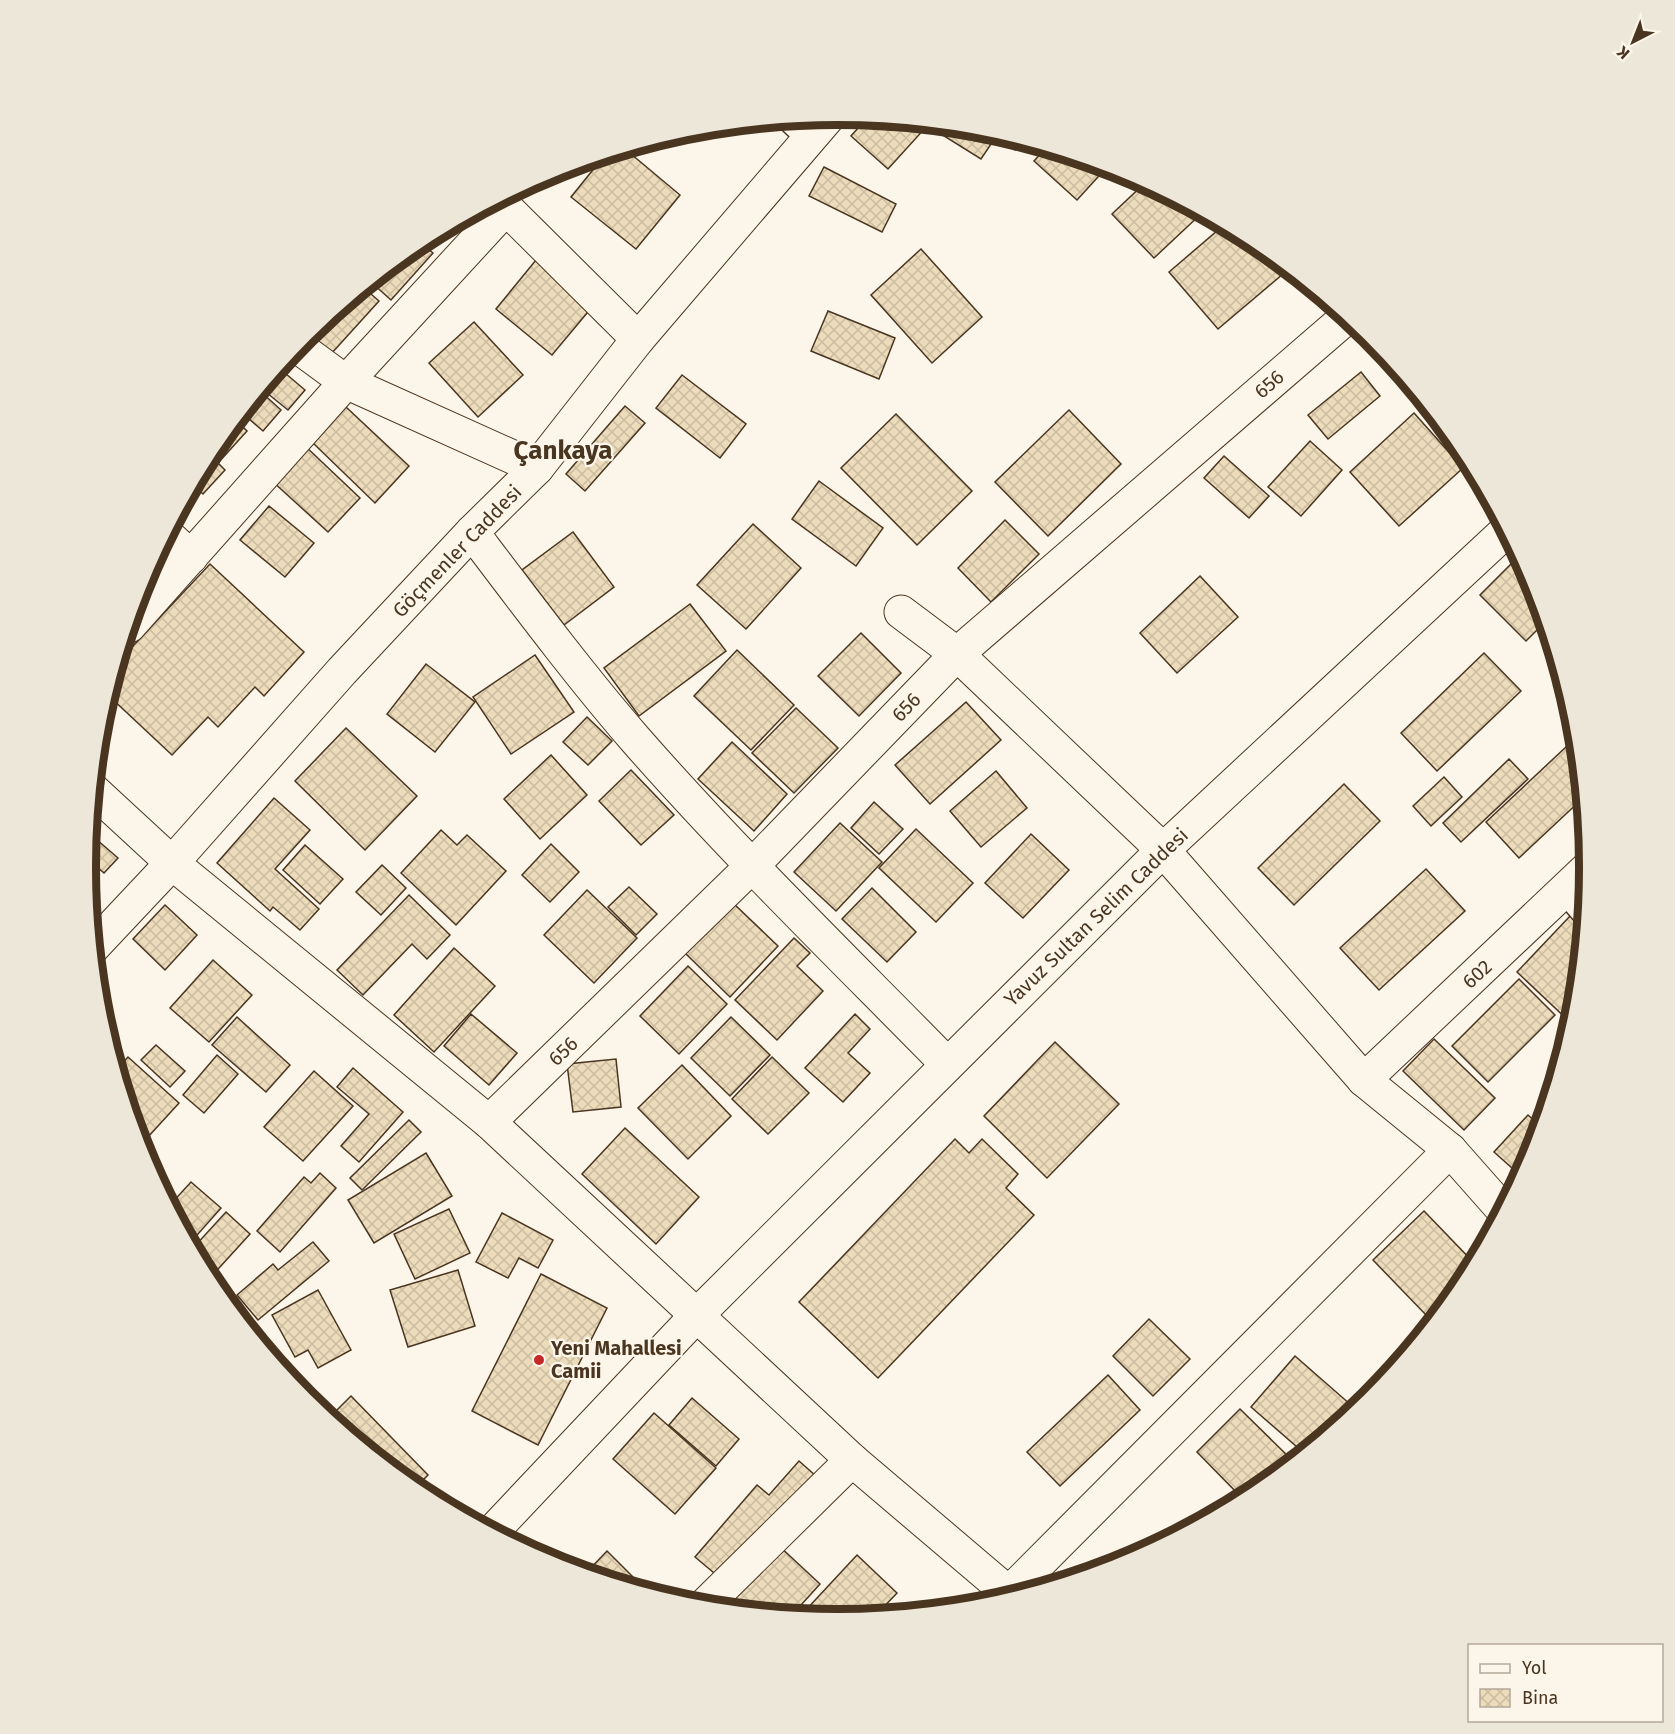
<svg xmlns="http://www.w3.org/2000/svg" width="1675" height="1734" font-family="'Fira Sans',sans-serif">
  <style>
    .building { fill: url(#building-cross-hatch); stroke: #4a3520; stroke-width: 1.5 }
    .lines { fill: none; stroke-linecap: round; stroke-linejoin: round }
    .lane-casing { stroke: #4a3520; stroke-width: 19 }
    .street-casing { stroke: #4a3520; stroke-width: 35 }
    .secondary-casing { stroke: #4a3520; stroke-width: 35 }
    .lane { stroke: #fbf6e9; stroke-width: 16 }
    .street { stroke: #fbf6e9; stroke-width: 33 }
    .secondary { stroke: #fbf6e9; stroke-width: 33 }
    .poi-dot { fill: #c62828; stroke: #fbf6e9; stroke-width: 2 }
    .labels { text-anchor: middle; stroke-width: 4.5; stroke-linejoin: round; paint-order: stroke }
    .street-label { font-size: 20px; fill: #4a3520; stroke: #fbf6e9 }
    .poi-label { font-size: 20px; font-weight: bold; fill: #4a3520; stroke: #fbf6e9; text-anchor: start }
    .district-label { font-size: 26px; font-weight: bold; fill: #4a3520; stroke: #fbf6e9 }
    .rim { fill: none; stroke: #4a3520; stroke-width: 8 }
  </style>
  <defs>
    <pattern id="building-cross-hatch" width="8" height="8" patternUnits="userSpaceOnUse" patternTransform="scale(1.5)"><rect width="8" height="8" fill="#ecdcbc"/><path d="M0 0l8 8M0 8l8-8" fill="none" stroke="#ccbda1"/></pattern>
  </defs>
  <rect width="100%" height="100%" fill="#fbf6e9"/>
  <g class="building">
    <polygon points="867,118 924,124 927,126 888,169 851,136"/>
    <polygon points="929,124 985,130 1021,141 1015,150 995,138 981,159 928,126"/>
    <polygon points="1046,148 1107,167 1077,200 1034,161"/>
    <polygon points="625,149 680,195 636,249 571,197 605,155"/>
    <polygon points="824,167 896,204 882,232 809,196"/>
    <polygon points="1145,183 1202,213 1154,258 1112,214"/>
    <polygon points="1224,225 1255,242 1283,274 1218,329 1169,272"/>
    <polygon points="420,242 433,253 391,300 371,282"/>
    <polygon points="921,249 982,317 932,363 871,295"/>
    <polygon points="536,260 592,307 552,355 496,309"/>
    <polygon points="364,288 379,301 331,354 308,334"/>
    <polygon points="828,311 895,338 879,379 811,351"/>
    <polygon points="474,322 523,375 478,417 429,363"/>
    <polygon points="279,368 305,390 288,410 262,389"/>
    <polygon points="1361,372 1380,396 1328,439 1308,415"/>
    <polygon points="682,375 746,424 720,458 656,408"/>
    <polygon points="260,391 281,410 263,431 242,413"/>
    <polygon points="625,406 645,423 585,491 566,474"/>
    <polygon points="346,407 409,466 375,503 312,442"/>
    <polygon points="1069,410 1121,464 1048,536 995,482"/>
    <polygon points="1414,413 1463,468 1399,526 1350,472"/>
    <polygon points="896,414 972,491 917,545 841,468"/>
    <polygon points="236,420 247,431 218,463 225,470 203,494 193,485 212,449"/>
    <polygon points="1310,441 1342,470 1301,516 1268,487"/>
    <polygon points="304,445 360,498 328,532 271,480"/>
    <polygon points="1224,456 1269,496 1249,518 1204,478"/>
    <polygon points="819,481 883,528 856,566 792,519"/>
    <polygon points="269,506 314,543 285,577 240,540"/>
    <polygon points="1005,520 1039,554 991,602 958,568"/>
    <polygon points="753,524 801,568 746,629 697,585"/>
    <polygon points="573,532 614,587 564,625 522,570"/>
    <polygon points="1520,555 1532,580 1545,622 1526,641 1480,595"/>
    <polygon points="210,564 304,652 264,696 255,687 218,727 208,717 172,755 108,695 118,662"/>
    <polygon points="1200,576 1238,617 1177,673 1140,633"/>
    <polygon points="690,604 726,651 639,716 604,668"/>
    <polygon points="861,633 901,673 859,716 818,676"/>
    <polygon points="737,650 794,705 751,750 694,696"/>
    <polygon points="1484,653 1521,691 1437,771 1401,733"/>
    <polygon points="535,655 574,712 511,754 473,697"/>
    <polygon points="426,664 475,702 435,752 387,714"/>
    <polygon points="966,702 1001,740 930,804 895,765"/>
    <polygon points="796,708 838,748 794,793 752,753"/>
    <polygon points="587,717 612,741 588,765 563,742"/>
    <polygon points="346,728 417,796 365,850 295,781"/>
    <polygon points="732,742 787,794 754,831 698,779"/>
    <polygon points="1567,746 1579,759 1583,798 1519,858 1486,822"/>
    <polygon points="551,755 587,795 540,839 504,799"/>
    <polygon points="1509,759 1528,779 1461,842 1443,823"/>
    <polygon points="631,770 674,815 641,845 599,801"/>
    <polygon points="996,771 1027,808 981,847 950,811"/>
    <polygon points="1444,777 1462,797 1431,826 1413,806"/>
    <polygon points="1344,784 1380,821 1294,905 1258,868"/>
    <polygon points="274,798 310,830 275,869 319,909 300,930 273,907 270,911 217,863"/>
    <polygon points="874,802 903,829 879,854 851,828"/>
    <polygon points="840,823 882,862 836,911 794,872"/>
    <polygon points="916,829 973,883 936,922 879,868"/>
    <polygon points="441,830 457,845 467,835 506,871 456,925 401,873"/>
    <polygon points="89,833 118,858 104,873 86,858"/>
    <polygon points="1031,834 1069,870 1023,918 985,883"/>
    <polygon points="551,844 579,872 550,902 522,875"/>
    <polygon points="305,845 343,879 320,904 283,870"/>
    <polygon points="382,865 406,888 381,915 356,892"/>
    <polygon points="1426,869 1465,911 1379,990 1340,948"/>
    <polygon points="629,887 657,914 636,935 608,907"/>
    <polygon points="872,888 916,932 887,962 842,919"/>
    <polygon points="587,890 637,938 594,983 544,935"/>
    <polygon points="409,895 450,935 427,959 412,944 363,995 337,970"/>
    <polygon points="733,903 778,946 730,997 685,953"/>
    <polygon points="165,905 197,935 165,970 133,939"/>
    <polygon points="1571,915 1584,927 1575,1014 1572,1024 1517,972"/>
    <polygon points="794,938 810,953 797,966 823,991 777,1040 735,1000"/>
    <polygon points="454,948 495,986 434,1052 394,1015"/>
    <polygon points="213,960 252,995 209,1042 170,1008"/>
    <polygon points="688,966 727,1004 679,1054 640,1016"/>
    <polygon points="1519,979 1555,1015 1488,1082 1452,1046"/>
    <polygon points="471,1014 517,1053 489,1085 444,1046"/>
    <polygon points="855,1014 870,1029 848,1053 870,1073 843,1102 805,1068"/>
    <polygon points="237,1017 290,1065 266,1092 212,1045"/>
    <polygon points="731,1017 770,1055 730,1096 691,1058"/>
    <polygon points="1434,1039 1495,1098 1464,1130 1403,1071"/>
    <polygon points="1055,1042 1119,1104 1047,1178 984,1116"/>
    <polygon points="156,1045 185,1071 170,1087 141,1060"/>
    <polygon points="217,1055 238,1074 204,1113 183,1095"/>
    <polygon points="128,1057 179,1103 148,1137 133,1123 117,1069"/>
    <polygon points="772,1057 809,1093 768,1134 732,1099"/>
    <polygon points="616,1059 621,1107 573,1112 567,1064"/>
    <polygon points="682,1065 731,1116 688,1159 638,1108"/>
    <polygon points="353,1068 403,1112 359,1162 341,1146 369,1114 337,1087"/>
    <polygon points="314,1071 353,1106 303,1161 264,1127"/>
    <polygon points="1528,1115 1541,1127 1532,1155 1521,1176 1494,1152"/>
    <polygon points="409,1120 421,1132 362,1190 350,1178"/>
    <polygon points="625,1128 699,1197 656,1244 582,1174"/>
    <polygon points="955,1139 969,1153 982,1139 1018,1174 1006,1188 1034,1215 878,1378 799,1302"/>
    <polygon points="138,1141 155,1156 148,1164 143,1154"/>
    <polygon points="426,1153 452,1196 374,1243 348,1200"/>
    <polygon points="320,1173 336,1188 280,1252 257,1231 304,1177 311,1183"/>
    <polygon points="191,1182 221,1208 190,1243 170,1205"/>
    <polygon points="449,1209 470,1253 415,1279 394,1234"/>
    <polygon points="1424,1211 1474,1263 1466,1278 1427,1316 1373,1260"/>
    <polygon points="226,1212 250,1234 209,1279 193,1248"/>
    <polygon points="502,1213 553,1240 538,1268 519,1258 508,1278 476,1262"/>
    <polygon points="313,1242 329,1261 258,1320 237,1295 273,1264 278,1270"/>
    <polygon points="458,1270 475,1326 408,1347 390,1290"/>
    <polygon points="541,1274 607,1308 538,1445 472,1411"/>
    <polygon points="318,1290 351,1350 318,1368 308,1350 295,1357 272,1315"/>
    <polygon points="1149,1319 1190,1359 1153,1396 1113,1356"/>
    <polygon points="1295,1356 1351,1405 1327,1434 1304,1453 1251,1407"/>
    <polygon points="1108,1375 1140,1410 1060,1486 1027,1452"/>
    <polygon points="351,1396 428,1475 415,1488 329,1418"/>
    <polygon points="692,1398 739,1439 716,1466 669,1425"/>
    <polygon points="1240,1409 1293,1461 1255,1492 1243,1499 1197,1452"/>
    <polygon points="654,1413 716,1468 675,1514 613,1459"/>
    <polygon points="799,1461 816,1476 726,1583 695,1557 757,1485 769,1495"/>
    <polygon points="777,1544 820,1584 792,1615 745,1610 730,1596"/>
    <polygon points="607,1551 647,1591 586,1573"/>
    <polygon points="857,1555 897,1593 876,1615 837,1619 811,1616 805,1611"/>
  </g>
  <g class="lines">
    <g class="lane-casing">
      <g id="lane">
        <polyline points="784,120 807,142"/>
        <polyline points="1562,894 1584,919"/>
      </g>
    </g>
    <g class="street-casing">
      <g id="street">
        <polyline points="498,200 638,339"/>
        <polyline points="297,346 346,382 537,468"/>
        <path d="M472,532C525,602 578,673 635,739C734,852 842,957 947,1064"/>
        <polyline points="167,535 191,557"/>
        <polyline points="901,612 957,654 1163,850 1364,1080 1450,1150 1503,1210"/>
        <polyline points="129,626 346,382 506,208"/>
        <polyline points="93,790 172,863 489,1122 852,1460 1012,1596"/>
        <polyline points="93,947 172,863 342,671 472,532 537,468 638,339 829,116"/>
        <polyline points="1364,1080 1589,867"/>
        <polyline points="489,1122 752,866 957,654 1347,317"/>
        <polyline points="1004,1598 1450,1150"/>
        <polyline points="704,1606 852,1460"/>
      </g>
    </g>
    <g class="secondary-casing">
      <polyline id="secondary" points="493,1531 696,1316 1163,850 1506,531"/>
    </g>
    <use href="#lane" class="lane"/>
    <use href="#street" class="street"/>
    <use href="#secondary" class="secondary"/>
  </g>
  <circle class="poi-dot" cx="539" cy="1360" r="6"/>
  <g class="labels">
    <g class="street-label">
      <text transform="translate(1269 384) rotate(-41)" y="7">656</text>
      <text transform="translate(457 551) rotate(-46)" y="7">Göçmenler Caddesi</text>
      <text transform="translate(906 707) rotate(-46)" y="7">656</text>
      <text transform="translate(1096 917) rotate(-44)" y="7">Yavuz Sultan Selim Caddesi</text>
      <text transform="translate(1477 974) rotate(-43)" y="7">602</text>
      <text transform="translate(563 1051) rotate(-44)" y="7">656</text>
    </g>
    <g class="poi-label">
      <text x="551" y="1355">Yeni Mahallesi<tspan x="551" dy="23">Camii</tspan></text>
    </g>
    <g class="district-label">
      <text x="563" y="459">Çankaya</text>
    </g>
  </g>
  <path d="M0 0H1675V1734H0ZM837 125H838A741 741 0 0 1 1579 866V868A741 741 0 0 1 838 1609H837A741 741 0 0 1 96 868V866A741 741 0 0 1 837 125Z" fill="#ede7d9" fill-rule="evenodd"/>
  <path class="rim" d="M837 125H838A741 741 0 0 1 1579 866V868A741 741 0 0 1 838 1609H837A741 741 0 0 1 96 868V866A741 741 0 0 1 837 125Z"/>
  <rect x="1468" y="1644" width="195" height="78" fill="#fbf6e9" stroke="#b4a999" stroke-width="1.5"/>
  <rect x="1480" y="1664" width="30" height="9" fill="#fbf6e9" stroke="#b4a999" stroke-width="1.5"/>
  <text x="1522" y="1674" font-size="18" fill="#4a3520">Yol</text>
  <rect x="1480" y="1689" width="30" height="18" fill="url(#building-cross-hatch)" stroke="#b4a999" stroke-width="1.5"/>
  <text x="1522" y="1704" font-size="18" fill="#4a3520">Bina</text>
  <g transform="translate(1633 42) rotate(222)" stroke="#fbf6e9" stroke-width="4.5" paint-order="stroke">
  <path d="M0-4.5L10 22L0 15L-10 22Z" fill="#4a3520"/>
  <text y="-9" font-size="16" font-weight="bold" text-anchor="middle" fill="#4a3520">K</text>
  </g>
</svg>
